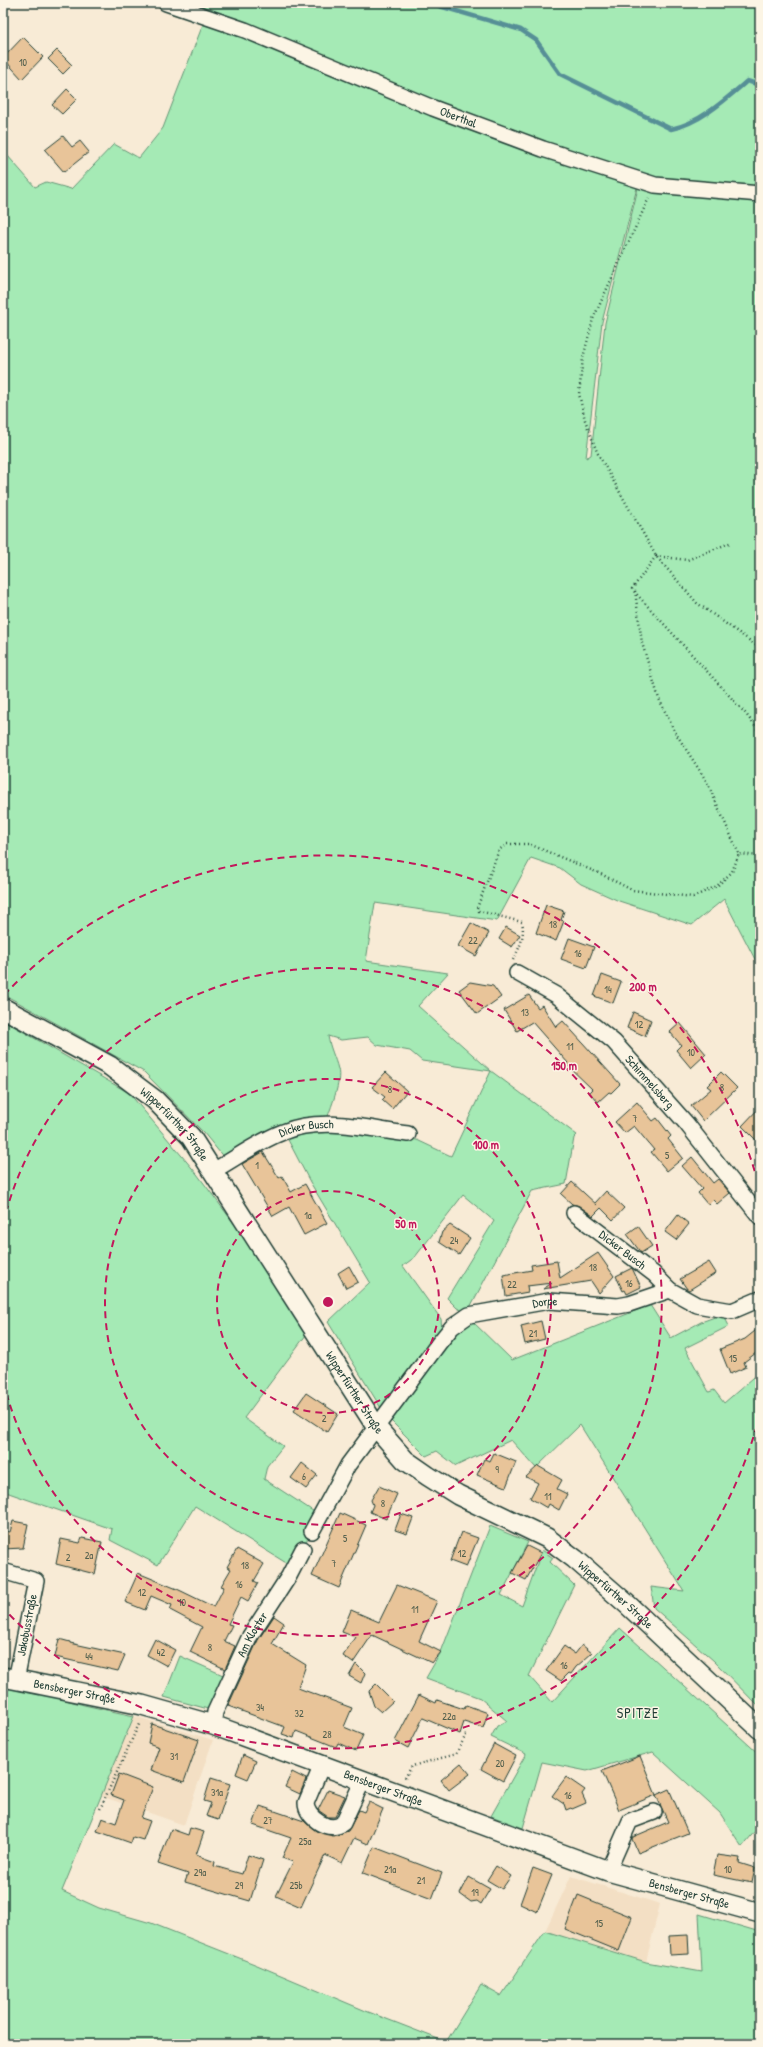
<svg xmlns="http://www.w3.org/2000/svg" width="763" height="2047" font-family="'Patrick Hand',sans-serif">
  <style>
    .built { fill: #f3dfc4 }
    .green { fill: #a5eab5; stroke: #629474 }
    .lines { fill: none; stroke-linecap: round; stroke-linejoin: round }
    .stream { stroke: #568f96; stroke-width: 4.5 }
    .building { fill: #e8c499; stroke: #1f3d34 }
    .minor-casing { stroke: #1f3d34; stroke-width: 18 }
    .major-casing { stroke: #1f3d34; stroke-width: 22 }
    .path { stroke: #1f3d34; stroke-width: 2.5; stroke-dasharray: 1 3; stroke-linecap: butt }
    .minor { stroke: #fcf5e5; stroke-width: 15 }
    .major { stroke: #fcf5e5; stroke-width: 19 }
    .ring { fill: none; stroke: #c2185b; stroke-width: 2; stroke-dasharray: 7 5 }
    .labels { text-anchor: middle; stroke-width: 3; stroke-linejoin: round; paint-order: stroke }
    .number-label { font-size: 10px; fill: #515f4d }
    .street-label { font-size: 12px; fill: #1f3d34; stroke: #fcf5e5 }
    .quarter-label { font-size: 14px; letter-spacing: 1px; fill: #1f3d34; stroke: #fcf5e5 }
    .centre { fill: #c2185b; stroke: #fcf5e5; stroke-width: 2 }
    .ring-label { font-size: 12px; text-anchor: middle; font-weight: bold; fill: #c2185b; stroke: #fcf5e5; stroke-width: 3; stroke-linejoin: round; paint-order: stroke }
  </style>
  <rect width="100%" height="100%" fill="#f8ebd6"/>
  <filter id="ink" filterUnits="userSpaceOnUse"><feTurbulence type="fractalNoise" baseFrequency=".025" numOctaves="2"/><feDisplacementMap in="SourceGraphic" scale="8" xChannelSelector="R" yChannelSelector="G"/><feConvolveMatrix kernelMatrix="1 2 1 2 8 2 1 2 1" color-interpolation-filters="sRGB"/></filter>
  <g filter="url(#ink)">
    <g class="built">
      <polygon points="134,1716 213,1740 184,1825 101,1796"/>
      <polygon points="571,1876 660,1904 646,1962 545,1931"/>
    </g>
    <g class="green">
      <polygon points="173,3 760,3 760,191 640,180"/>
      <path d="M205,19L434,110L638,184L602,322L586,458L591,455L605,323L639,184L760,195V969L724,899L692,925L619,901L581,884L560,868L531,858L497,921L375,903L366,961L448,973L418,1006L491,1071L577,1135L574,1138L566,1184L532,1191L467,1313L457,1308L447,1298L494,1221L463,1195L415,1257L403,1266L441,1319L442,1330L384,1413L328,1322L370,1282L310,1182L285,1134L324,1126L417,1140L451,1156L491,1071L422,1061L410,1051L377,1045L368,1037L341,1040L328,1036C330,1049 335,1057 338,1069C342,1082 330,1109 326,1122L283,1129L225,1159L203,1132L144,1072L3,994V158L7,155L35,187L46,182L71,189L114,144L139,158L163,128Z"/>
      <polygon points="3,1020 129,1093 197,1174 265,1265 306,1335 244,1418 283,1446 267,1466 264,1479 319,1515 304,1546 291,1566 195,1506 158,1565 110,1540 112,1529 3,1491"/>
      <polygon points="650,1305 671,1338 701,1322 723,1314 729,1326 685,1348 709,1392 714,1390 724,1403 760,1372 760,1708 714,1661 654,1608 651,1587 684,1591 580,1425 536,1468 511,1440 456,1466 437,1451 426,1456 389,1419 439,1347 471,1320 512,1360"/>
      <polygon points="490,1526 528,1542 501,1595 522,1606 542,1550 553,1558 550,1562 574,1585 529,1676 552,1702 620,1628 760,1755 760,1825 742,1847 720,1813 653,1752 587,1771 542,1762 523,1828 491,1816 526,1754 491,1737 497,1726 507,1721 480,1698 426,1678 441,1652"/>
      <polygon points="180,1656 223,1675 208,1709 164,1697"/>
      <polygon points="3,1683 84,1705 134,1716 62,1891 99,1908 151,1923 257,1965 366,2011 446,2042 481,1985 501,1996 545,1931 646,1962 702,1972 699,1914 760,1932 760,2044 3,2044"/>
    </g>
    <g class="lines">
      <path class="stream" d="M429,3L521,30L536,40L560,74L671,129C700,123 725,100 747,81L760,85"/>
    </g>
    <g class="building">
      <polygon points="23,37 43,57 22,79 3,58"/>
      <polygon points="57,50 72,65 63,74 48,59"/>
      <polygon points="67,89 77,99 62,114 52,105"/>
      <polygon points="63,136 72,147 80,141 89,152 64,172 45,150"/>
      <polygon points="546,905 564,911 561,920 564,921 556,941 536,933"/>
      <polygon points="471,923 489,933 476,956 458,946"/>
      <polygon points="506,927 520,935 512,947 499,939"/>
      <polygon points="569,938 594,947 586,968 561,959"/>
      <polygon points="602,975 621,982 613,1003 594,996"/>
      <polygon points="470,982 493,986 501,997 477,1014 459,990"/>
      <polygon points="529,995 538,1008 542,1005 556,1027 563,1021 620,1084 611,1093 609,1092 598,1102 589,1092 592,1089 566,1064 568,1063 532,1022 517,1031 504,1010"/>
      <polygon points="633,1012 651,1020 645,1036 627,1028"/>
      <polygon points="680,1023 706,1054 691,1068 676,1050 681,1045 670,1032"/>
      <polygon points="386,1072 407,1091 392,1109 382,1100 385,1097 372,1087"/>
      <polygon points="721,1072 737,1088 703,1121 691,1106 711,1089 707,1086"/>
      <polygon points="637,1102 653,1121 657,1118 671,1136 668,1139 683,1158 667,1171 651,1152 654,1150 634,1126 625,1133 615,1122"/>
      <polygon points="760,1107 760,1144 742,1126"/>
      <polygon points="263,1152 279,1178 282,1176 291,1192 305,1184 327,1223 304,1235 289,1207 273,1216 242,1164"/>
      <polygon points="692,1157 713,1183 718,1179 730,1193 717,1204 713,1200 708,1205 698,1193 702,1189 682,1166"/>
      <polygon points="572,1182 597,1205 595,1203 606,1191 624,1208 613,1220 601,1208 593,1216 579,1206 572,1204 561,1194"/>
      <polygon points="678,1215 689,1224 676,1240 665,1232"/>
      <polygon points="450,1225 470,1238 459,1255 439,1242 442,1232"/>
      <polygon points="638,1226 652,1246 641,1253 627,1234"/>
      <polygon points="598,1253 614,1276 599,1293 591,1281 543,1289 552,1283 527,1286 528,1292 506,1296 503,1275 532,1270 531,1265 557,1261 560,1278"/>
      <polygon points="709,1262 716,1273 689,1290 687,1289 680,1279"/>
      <polygon points="349,1266 358,1282 346,1288 338,1273"/>
      <polygon points="632,1268 641,1287 627,1294 625,1290 623,1291 616,1276"/>
      <polygon points="541,1321 545,1339 525,1344 521,1326"/>
      <polygon points="760,1327 760,1350 744,1362 746,1367 730,1374 720,1349 745,1339"/>
      <polygon points="306,1393 338,1414 327,1432 294,1410"/>
      <polygon points="494,1453 516,1462 506,1487 477,1475 484,1459 490,1461"/>
      <polygon points="302,1463 317,1475 306,1489 291,1478"/>
      <polygon points="538,1466 562,1480 557,1489 567,1494 559,1510 549,1504 547,1508 530,1498 538,1483 526,1477"/>
      <polygon points="379,1486 397,1494 386,1519 370,1512 373,1505 371,1500"/>
      <polygon points="340,1513 366,1525 339,1588 312,1576"/>
      <polygon points="401,1514 413,1518 407,1534 395,1530"/>
      <polygon points="13,1521 28,1524 23,1548 3,1549 3,1530 10,1532"/>
      <polygon points="461,1532 478,1538 466,1567 450,1561"/>
      <polygon points="82,1538 102,1542 95,1574 56,1564 61,1539 80,1543"/>
      <polygon points="527,1546 541,1553 526,1580 512,1573"/>
      <polygon points="237,1549 264,1564 254,1581 258,1583 248,1601 241,1597 228,1624 232,1625 224,1641 235,1646 225,1669 190,1652 202,1627 170,1610 172,1605 151,1596 145,1610 125,1602 138,1573 177,1589 214,1607 224,1587 221,1586 231,1569 227,1567"/>
      <polygon points="397,1585 437,1601 419,1641 441,1652 432,1663 372,1635 353,1663 343,1656 355,1637 342,1632 351,1610 379,1622"/>
      <polygon points="274,1616 284,1623 272,1644 306,1665 298,1688 352,1708 344,1727 363,1735 356,1751 338,1743 336,1747 296,1731 294,1738 282,1734 285,1727 228,1706 258,1640"/>
      <polygon points="59,1639 70,1642 70,1643 125,1655 118,1671 55,1657"/>
      <polygon points="155,1639 175,1650 167,1666 147,1655"/>
      <polygon points="582,1645 592,1653 576,1667 571,1674 569,1673 561,1681 546,1671 564,1646 575,1654"/>
      <polygon points="356,1664 365,1673 361,1683 349,1676"/>
      <polygon points="376,1684 393,1701 381,1712 374,1706 369,1691"/>
      <polygon points="419,1695 436,1703 437,1700 464,1709 466,1705 488,1713 483,1728 464,1722 460,1734 423,1718 408,1748 395,1741"/>
      <polygon points="152,1724 199,1740 184,1782 151,1770 159,1747 148,1743"/>
      <polygon points="494,1744 516,1756 503,1781 481,1769"/>
      <polygon points="243,1755 256,1761 248,1779 236,1774"/>
      <polygon points="640,1756 656,1795 619,1810 602,1771"/>
      <polygon points="461,1763 470,1774 449,1790 441,1780"/>
      <polygon points="292,1772 306,1779 300,1794 285,1787"/>
      <polygon points="119,1774 153,1787 141,1818 150,1821 143,1840 133,1837 131,1843 97,1831 102,1818 116,1823 124,1800 111,1795"/>
      <polygon points="566,1777 585,1790 582,1794 586,1803 572,1809 571,1808 566,1810 564,1804 552,1796"/>
      <polygon points="211,1778 230,1784 218,1820 206,1816 211,1803 204,1801"/>
      <polygon points="669,1789 688,1833 638,1853 632,1839 633,1837 668,1822 656,1795"/>
      <polygon points="328,1790 345,1796 335,1817 328,1817 318,1810"/>
      <polygon points="369,1802 383,1809 368,1844 354,1838 342,1863 325,1855 301,1907 276,1896 293,1862 282,1858 291,1838 253,1825 260,1806 304,1821 316,1831 333,1836 348,1831 359,1810 364,1812"/>
      <polygon points="190,1828 204,1832 196,1855 215,1862 214,1866 242,1874 248,1855 263,1860 250,1901 185,1882 188,1874 158,1864 171,1829 188,1835"/>
      <polygon points="374,1847 442,1873 432,1899 363,1873"/>
      <polygon points="717,1855 740,1858 739,1863 755,1868 752,1883 713,1875"/>
      <polygon points="496,1866 511,1876 502,1889 487,1880"/>
      <polygon points="533,1868 552,1875 537,1912 520,1904"/>
      <polygon points="469,1877 490,1889 481,1904 477,1901 471,1902 460,1894"/>
      <polygon points="578,1895 632,1917 619,1951 565,1929"/>
      <polygon points="688,1935 689,1954 670,1955 669,1936"/>
    </g>
    <g class="lines">
      <g class="minor-casing">
        <g id="minor">
          <path id="s1" d="M166,3L245,30L433,108L543,149L655,185L760,194"/>
          <path id="s2" d="M517,973L556,995L614,1042L686,1123L760,1217"/>
          <path id="s3" d="M213,1171C236,1158 259,1141 283,1132C322,1116 368,1129 408,1134"/>
          <path id="s4" d="M574,1213L654,1274L670,1290"/>
          <path id="s5" d="M312,1531L348,1465L439,1343L452,1327L469,1315L549,1301L618,1306L629,1304L670,1290L697,1305L732,1311L760,1299"/>
          <polyline points="3,1571 36,1581 16,1680"/>
          <path id="s6" d="M213,1725L215,1712L250,1636L289,1576L303,1549"/>
          <path d="M322,1765L306,1803C306,1818 330,1834 343,1823L363,1780"/>
          <polyline points="608,1871 630,1821 654,1812"/>
        </g>
      </g>
      <g class="major-casing">
        <g id="major">
          <path id="s7" d="M3,1008L110,1066L155,1100L191,1137L377,1428L405,1460L428,1476L458,1495L547,1538L575,1559L628,1605L760,1729"/>
          <path id="s8" d="M3,1677L142,1705L213,1725L608,1871L760,1913"/>
        </g>
      </g>
      <g class="path">
        <polyline points="649,198 593,319 583,358 579,394 585,420 597,452 656,556 697,603 760,648"/>
        <polyline points="656,556 632,589 746,714 760,733"/>
        <polyline points="656,556 687,560 732,542"/>
        <polyline points="635,591 642,643 659,699 675,732 707,782 739,854"/>
        <path d="M513,960C520,947 525,936 522,922L479,911L477,908L499,850L507,844H529L601,874L632,890L693,897L717,886L732,872L739,854L760,856"/>
        <polyline points="405,1778 412,1766 456,1754 467,1733"/>
        <polyline points="100,1809 140,1722"/>
      </g>
      <use href="#minor" class="minor"/>
      <use href="#major" class="major"/>
    </g>
  </g>
  <g class="ring">
    <circle cx="328" cy="1302" r="111"/>
    <circle cx="328" cy="1302" r="223"/>
    <path d="M3 1224A334 334 0 1 1 3 1380"/>
    <path d="M760 1414A446 446 0 0 1 4 1609M4 995A446 446 0 0 1 760 1190"/>
  </g>
  <g class="labels">
    <g class="number-label">
      <text x="23" y="66">10</text>
      <text x="553" y="928">18</text>
      <text x="473" y="944">22</text>
      <text x="578" y="957">16</text>
      <text x="608" y="993">14</text>
      <text x="525" y="1016">13</text>
      <text x="639" y="1028">12</text>
      <text x="570" y="1050">11</text>
      <text x="691" y="1056">10</text>
      <text x="722" y="1091">8</text>
      <text x="390" y="1093">8</text>
      <text x="635" y="1122">7</text>
      <text x="667" y="1159">5</text>
      <text x="257" y="1169">1</text>
      <text x="308" y="1219">1a</text>
      <text x="454" y="1244">24</text>
      <text x="593" y="1271">18</text>
      <text x="629" y="1287">16</text>
      <text x="512" y="1288">22</text>
      <text x="533" y="1337">21</text>
      <text x="733" y="1362">15</text>
      <text x="324" y="1422">2</text>
      <text x="497" y="1473">9</text>
      <text x="304" y="1480">6</text>
      <text x="548" y="1500">11</text>
      <text x="383" y="1507">8</text>
      <text x="345" y="1542">5</text>
      <text x="462" y="1557">12</text>
      <text x="89" y="1559">2a</text>
      <text x="68" y="1561">2</text>
      <text x="334" y="1567">7</text>
      <text x="245" y="1569">18</text>
      <text x="239" y="1588">16</text>
      <text x="142" y="1596">12</text>
      <text x="182" y="1606">10</text>
      <text x="415" y="1613">11</text>
      <text x="210" y="1651">8</text>
      <text x="161" y="1656">42</text>
      <text x="89" y="1660">44</text>
      <text x="564" y="1669">16</text>
      <text x="260" y="1711">34</text>
      <text x="299" y="1717">32</text>
      <text x="449" y="1720">22a</text>
      <text x="327" y="1738">28</text>
      <text x="174" y="1760">31</text>
      <text x="500" y="1767">20</text>
      <text x="217" y="1796">31a</text>
      <text x="568" y="1799">16</text>
      <text x="268" y="1824">27</text>
      <text x="305" y="1845">25a</text>
      <text x="390" y="1873">21a</text>
      <text x="728" y="1873">10</text>
      <text x="200" y="1876">29a</text>
      <text x="421" y="1884">21</text>
      <text x="239" y="1889">29</text>
      <text x="296" y="1889">25b</text>
      <text x="475" y="1896">19</text>
      <text x="599" y="1927">15</text>
    </g>
    <g class="street-label">
      <text dy="4" stroke="none"><textPath href="#s1" startOffset="314">Oberthal</textPath></text>
      <text dy="4" stroke="none"><textPath href="#s2" startOffset="173">Schimmelsberg</textPath></text>
      <text dy="4" stroke="none"><textPath href="#s7" startOffset="209">Wipperfürther Straße</textPath></text>
      <text dy="4" stroke="none"><textPath href="#s3" startOffset="104">Dicker Busch</textPath></text>
      <text dy="4" stroke="none"><textPath href="#s4" startOffset="61">Dicker Busch</textPath></text>
      <text dy="4" stroke="none"><textPath href="#s5" startOffset="346">Dorpe</textPath></text>
      <text dy="4" stroke="none"><textPath href="#s7" startOffset="533">Wipperfürther Straße</textPath></text>
      <text dy="4" stroke="none"><textPath href="#s7" startOffset="869">Wipperfürther Straße</textPath></text>
      <text transform="translate(27 1625) rotate(-79)" y="4">Jakobusstraße</text>
      <text dy="4" stroke="none"><textPath href="#s6" startOffset="99">Am Kloster</textPath></text>
      <text dy="4" stroke="none"><textPath href="#s8" startOffset="73">Bensberger Straße</textPath></text>
      <text dy="4" stroke="none"><textPath href="#s8" startOffset="397">Bensberger Straße</textPath></text>
      <text dy="4" stroke="none"><textPath href="#s8" startOffset="721">Bensberger Straße</textPath></text>
    </g>
    <g class="quarter-label">
      <text x="638" y="1718">SPITZE</text>
    </g>
  </g>
  <circle cx="328" cy="1302" r="6" class="centre"/>
  <g class="ring-label">
    <text x="643" y="991">200 m</text>
    <text x="564" y="1070">150 m</text>
    <text x="486" y="1149">100 m</text>
    <text x="406" y="1228">50 m</text>
  </g>
  <rect width="763" height="2047" fill="none" stroke="#fcf5e5" stroke-width="16"/>
  <rect x="8" y="8" width="747" height="2031" fill="none" stroke="#1f3d34" stroke-width="1.5" filter="url(#ink)"/>
</svg>
